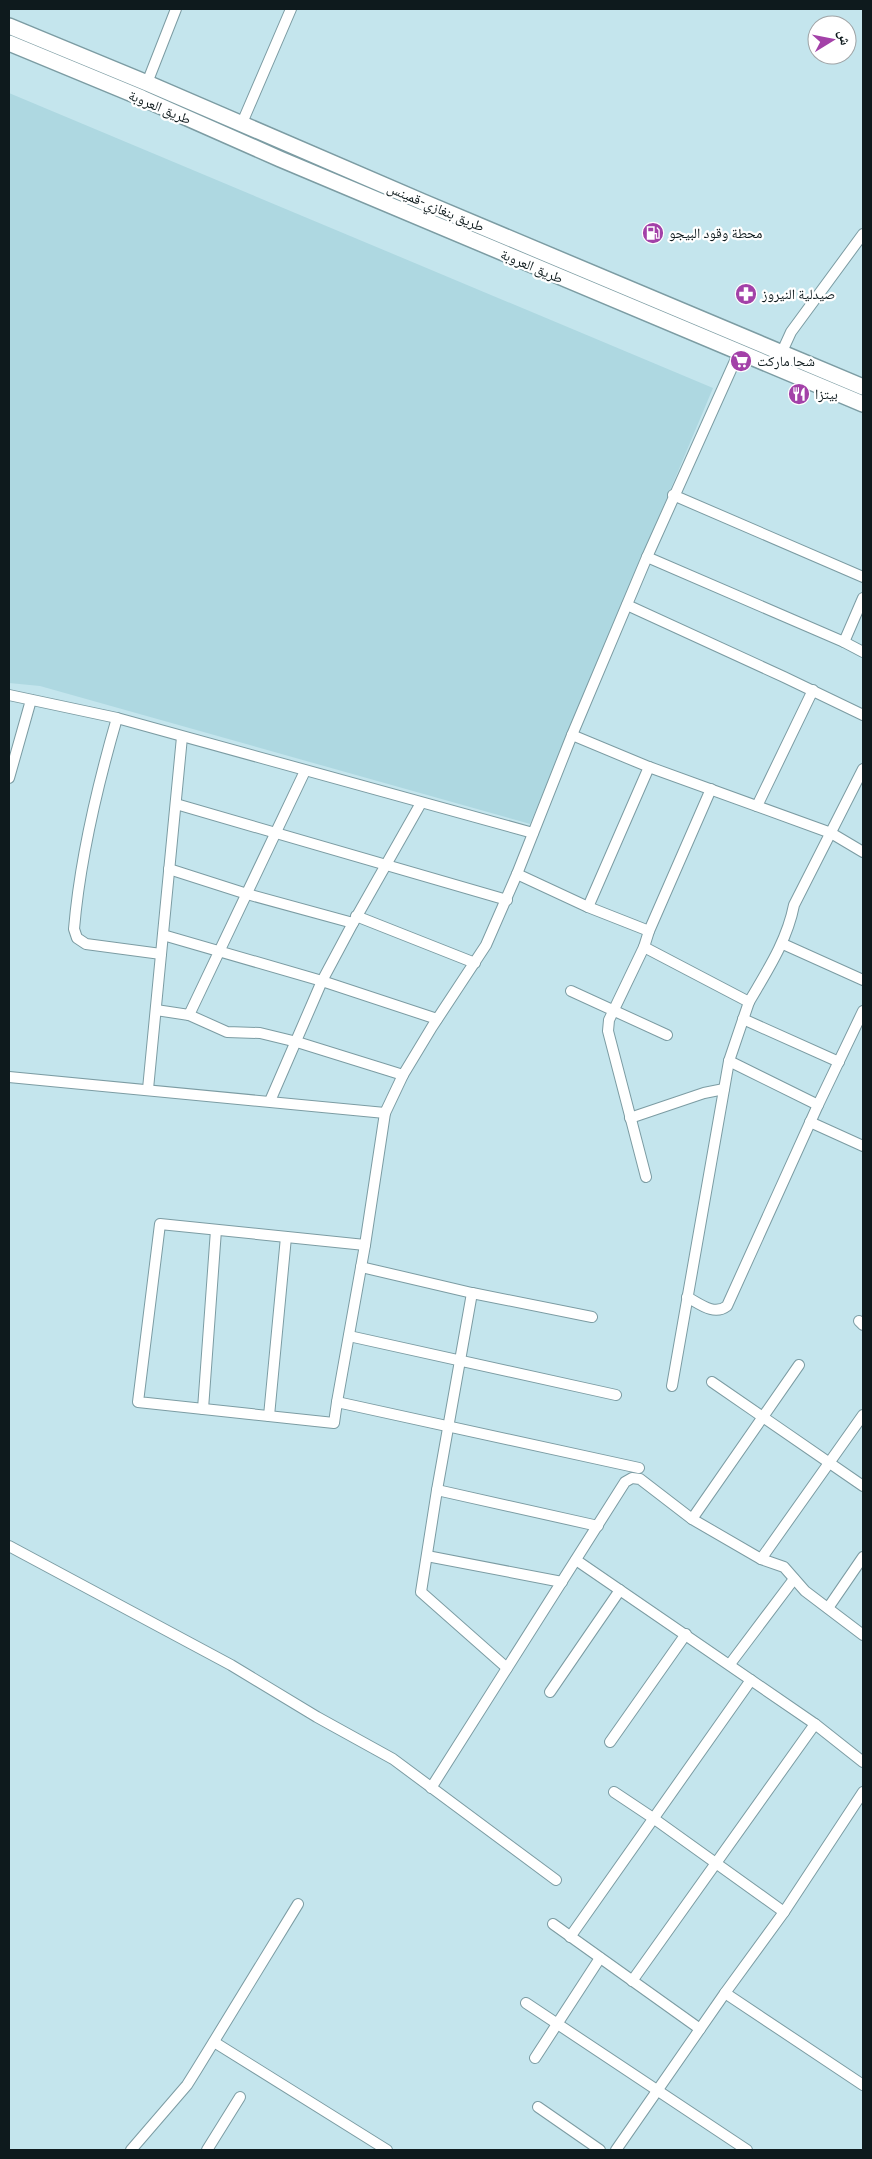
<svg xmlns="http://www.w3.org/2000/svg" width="872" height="2159" font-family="'IBM Plex Serif','Noto Naskh Arabic',serif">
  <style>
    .built { fill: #aed8e1 }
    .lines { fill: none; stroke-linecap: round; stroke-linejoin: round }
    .minor-casing { stroke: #7c9ca3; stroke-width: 12 }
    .primary-casing { stroke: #7c9ca3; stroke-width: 18 }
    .minor { stroke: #fff; stroke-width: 10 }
    .primary { stroke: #fff; stroke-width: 15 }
    .labels { text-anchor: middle; stroke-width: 4.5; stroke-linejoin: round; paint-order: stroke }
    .street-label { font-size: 14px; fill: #0e1a1d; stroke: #fff }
    .poi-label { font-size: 14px; fill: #0e1a1d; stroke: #fff; text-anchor: start }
  </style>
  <rect width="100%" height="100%" fill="#c4e5ed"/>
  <polygon class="built" points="9,93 713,388 530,824 40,686 9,683"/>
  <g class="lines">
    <g class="minor-casing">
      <g id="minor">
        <polyline points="147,83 176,9"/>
        <polyline points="242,123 291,9"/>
        <polyline points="775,367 791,332 863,234"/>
        <polyline points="673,495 863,577"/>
        <polyline points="647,557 844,642 863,598"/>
        <polyline points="627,605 784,677 863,715"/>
        <polyline points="844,642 863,652"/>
        <polyline points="9,695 117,718 533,833"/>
        <path d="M117,718C97,787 80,858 74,929L77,938L86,944L161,954"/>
        <polyline points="572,735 649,767 831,833 863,852"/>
        <polyline points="9,778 31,700"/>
        <polyline points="176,804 507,900"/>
        <polyline points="757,806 813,690"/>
        <polyline points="169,869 247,894 353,923"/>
        <polyline points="517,874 588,907 649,931"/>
        <polyline points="588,907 649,767"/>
        <polyline points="356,916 475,963"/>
        <polyline points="163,935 322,981 437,1019"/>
        <polyline points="783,944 863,980"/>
        <polyline points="644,947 609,1020 608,1031 646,1177"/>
        <polyline points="571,991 667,1035"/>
        <path d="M749,1002C767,971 787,941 794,905L863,769"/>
        <polyline points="156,1010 189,1015 227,1032 260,1033 297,1042 403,1075"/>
        <polyline points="189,1015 305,771"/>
        <polyline points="743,1019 839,1062"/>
        <polyline points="729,1061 818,1105 863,1011"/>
        <polyline points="9,1077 385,1113 403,1075 432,1027 486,945 517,874 572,735 647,557 739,352"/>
        <polyline points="148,1089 182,737"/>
        <polyline points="270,1101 322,981 353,923 421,803"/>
        <polyline points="385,1113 365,1245 160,1224 138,1402 334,1423 337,1402 639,1468"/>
        <polyline points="630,1118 704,1093 724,1089"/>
        <polyline points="810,1122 863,1146"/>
        <polyline points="361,1267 472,1293 592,1317"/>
        <polyline points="472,1293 437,1490 421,1592 507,1668"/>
        <path d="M687,1297C700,1304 714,1316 727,1306L818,1105"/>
        <polyline points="859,1321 863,1325"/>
        <polyline points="349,1336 616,1395"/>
        <polyline points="712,1382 863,1486"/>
        <polyline points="672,1386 729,1061 749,1002 644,947 649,931 711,789"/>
        <polyline points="337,1402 365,1245"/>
        <polyline points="203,1409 216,1230"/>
        <polyline points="269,1416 286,1237"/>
        <polyline points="437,1490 598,1526"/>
        <polyline points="692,1519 799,1365"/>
        <polyline points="9,1546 231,1665 317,1717 393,1759 556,1880"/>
        <polyline points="427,1556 562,1582"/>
        <polyline points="761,1559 863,1415"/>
        <polyline points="576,1560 815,1724 863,1762"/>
        <polyline points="828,1608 863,1557"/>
        <polyline points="730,1664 794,1579"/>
        <polyline points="550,1692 620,1590"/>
        <polyline points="610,1742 686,1634"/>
        <polyline points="431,1788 625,1482 632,1478 640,1479 692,1519 761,1559 784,1567 805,1591 863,1635"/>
        <polyline points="614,1792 653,1818 784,1912"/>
        <polyline points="553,1924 700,2029"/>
        <polyline points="570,1937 751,1680"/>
        <polyline points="632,1981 815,1724"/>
        <polyline points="725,1993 863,2085"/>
        <polyline points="526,2003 747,2150"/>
        <polyline points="214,2042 387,2150"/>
        <polyline points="535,2058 600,1958"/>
        <polyline points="538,2107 600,2150"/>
        <polyline points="131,2150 187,2085 197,2069 298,1904"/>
        <polyline points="207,2150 240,2097"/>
        <polyline points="616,2150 725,1993 784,1912 863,1792"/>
      </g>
    </g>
    <g class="primary-casing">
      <g id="primary">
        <polyline points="9,26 147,83 423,202 863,387"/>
        <polyline points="9,43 142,98 280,159 863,404"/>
      </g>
    </g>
    <use href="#minor" class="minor"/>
    <use href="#primary" class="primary"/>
  </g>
  <defs>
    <g id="fuel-disc" transform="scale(1.125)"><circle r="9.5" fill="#a341a8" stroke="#fff"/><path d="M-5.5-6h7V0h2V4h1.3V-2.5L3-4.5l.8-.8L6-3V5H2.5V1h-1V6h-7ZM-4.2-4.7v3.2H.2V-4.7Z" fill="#fff"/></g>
    <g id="pharmacy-disc" transform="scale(1.125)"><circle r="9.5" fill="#a341a8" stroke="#fff"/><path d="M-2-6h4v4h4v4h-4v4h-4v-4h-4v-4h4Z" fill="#fff"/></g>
    <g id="supermarket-disc" transform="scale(1.125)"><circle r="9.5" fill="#a341a8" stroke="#fff"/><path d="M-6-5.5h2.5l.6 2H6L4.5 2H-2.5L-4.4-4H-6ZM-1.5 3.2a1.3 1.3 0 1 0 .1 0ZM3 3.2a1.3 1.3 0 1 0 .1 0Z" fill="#fff"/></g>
    <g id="restaurant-disc" transform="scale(1.125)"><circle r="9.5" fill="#a341a8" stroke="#fff"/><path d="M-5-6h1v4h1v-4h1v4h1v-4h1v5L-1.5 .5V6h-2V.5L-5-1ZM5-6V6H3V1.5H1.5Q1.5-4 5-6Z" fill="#fff"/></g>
  </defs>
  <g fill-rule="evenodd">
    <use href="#fuel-disc" x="653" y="233"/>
    <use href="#pharmacy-disc" x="746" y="294"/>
    <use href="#supermarket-disc" x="741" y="361"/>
    <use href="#restaurant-disc" x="799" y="394"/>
  </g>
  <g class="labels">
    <g class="street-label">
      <text transform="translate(160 107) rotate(23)" y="5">طريق العروبة</text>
      <text transform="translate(436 207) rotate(23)" y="5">طريق بنغازي-قمينس</text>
      <text transform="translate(532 266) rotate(23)" y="5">طريق العروبة</text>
    </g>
    <g class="poi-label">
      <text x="669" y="238">محطة وقود البيجو</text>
      <text x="762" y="299">صيدلية النيروز</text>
      <text x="757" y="366">شحا ماركت</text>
      <text x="815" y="399">بيتزا</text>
    </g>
  </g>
  <rect width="872" height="2159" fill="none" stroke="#0e1a1d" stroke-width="20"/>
  <g transform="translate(832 40) rotate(80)"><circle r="24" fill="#ffffff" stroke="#9fa3a5"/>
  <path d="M0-4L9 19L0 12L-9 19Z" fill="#a341a8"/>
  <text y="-8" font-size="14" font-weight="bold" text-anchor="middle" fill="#0e1a1d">ش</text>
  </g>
</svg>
